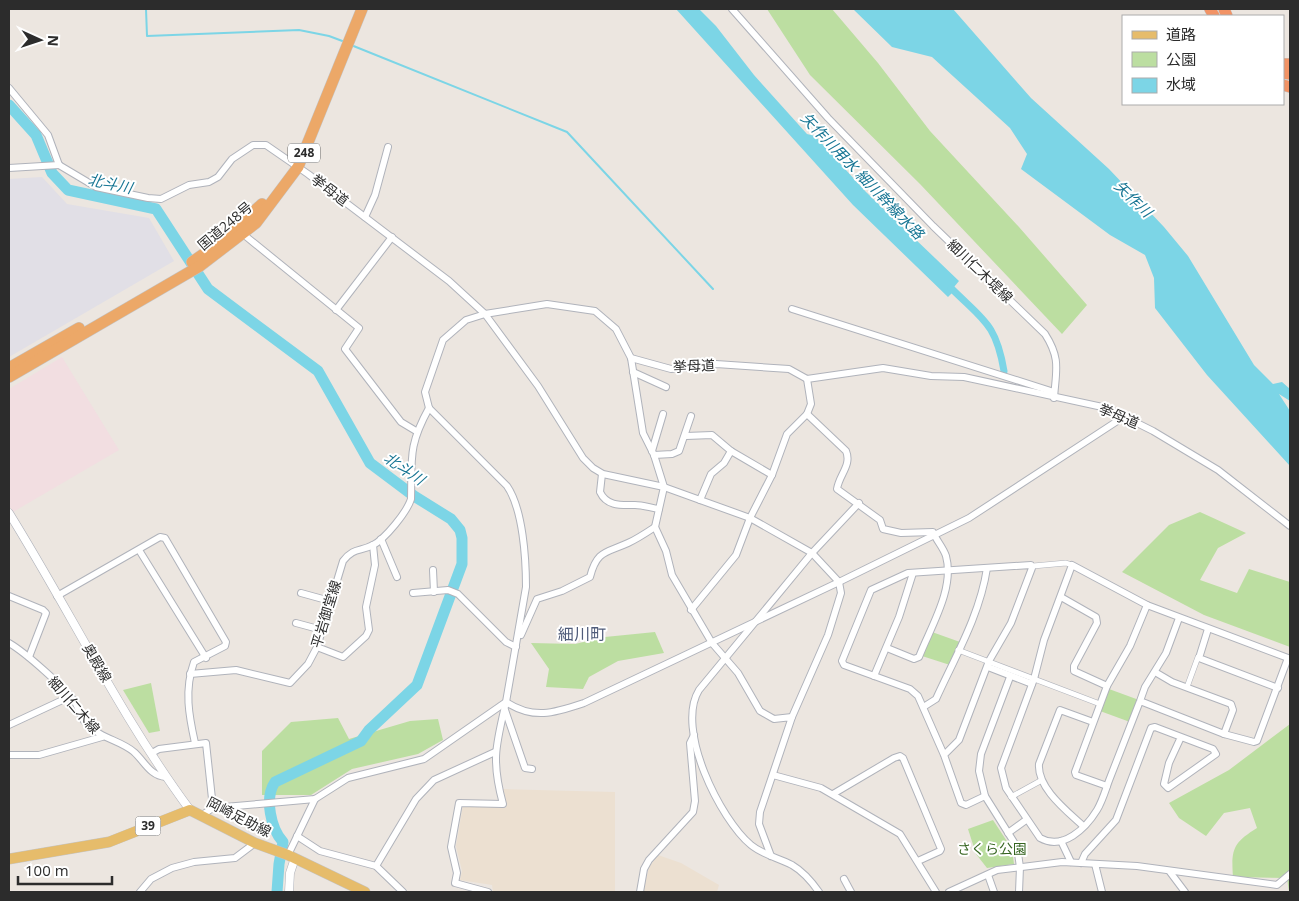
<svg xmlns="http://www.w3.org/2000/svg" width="1299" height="901" font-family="'Open Sans','Noto Sans JP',sans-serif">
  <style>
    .industrial { fill: #e1dfe6 }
    .education { fill: #ece0d1 }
    .medical { fill: #f2dee1 }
    .green { fill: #bcdea1 }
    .water { fill: #7cd5e6 }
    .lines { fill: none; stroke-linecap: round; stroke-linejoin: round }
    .stream { stroke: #7cd5e6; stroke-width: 2 }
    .canal { stroke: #7cd5e6; stroke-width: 7 }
    .river { stroke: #7cd5e6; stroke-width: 11 }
    .pedestrian-casing { stroke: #b0b3bb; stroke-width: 6 }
    .minor-casing { stroke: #b0b3bb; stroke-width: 8 }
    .tertiary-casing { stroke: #b0b3bb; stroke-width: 9 }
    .primary-casing { stroke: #c4c4c4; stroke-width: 11 }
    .trunk-casing { stroke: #c4c4c4; stroke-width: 12 }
    .motorway-casing { stroke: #c4c4c4; stroke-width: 12 }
    .pedestrian { stroke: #fff; stroke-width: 5 }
    .minor { stroke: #fff; stroke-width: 6 }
    .tertiary { stroke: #fff; stroke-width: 8 }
    .primary { stroke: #e6bc6b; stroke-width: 10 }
    .trunk { stroke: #eca868; stroke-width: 11 }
    .motorway { stroke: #f29365; stroke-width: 11 }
    .labels { text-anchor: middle; stroke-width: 4; stroke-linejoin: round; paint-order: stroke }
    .shield { fill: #fff; stroke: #6b6b6b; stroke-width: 1 }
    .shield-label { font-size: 12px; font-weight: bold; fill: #2c2c2c }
    .street-label { font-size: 14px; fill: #2c2c2c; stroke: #fff }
    .park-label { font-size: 14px; fill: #366521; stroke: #fff }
    .water-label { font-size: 15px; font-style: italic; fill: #187694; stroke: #fff }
    .quarter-label { font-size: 16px; fill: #505c7a; stroke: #fff }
  </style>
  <rect width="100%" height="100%" fill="#ece6e0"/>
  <polygon class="industrial" points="42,177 67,204 149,218 174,261 9,357 9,179"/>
  <g class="education">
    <polygon points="502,789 615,792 615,892 493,892 492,885 460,880 462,871 456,846 463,805 506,808"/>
    <polygon points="658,855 681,863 719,885 717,892 643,892 649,867"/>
  </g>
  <polygon class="medical" points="62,357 119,450 13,512 9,505 9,389"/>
  <g class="green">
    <polygon points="767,9 832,9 878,63 930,131 1019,227 1087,305 1062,334 920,184 810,75"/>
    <polygon points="1200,512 1246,533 1218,548 1200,580 1237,593 1249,569 1290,582 1290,647 1204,615 1122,572 1169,525"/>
    <polygon points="655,632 664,653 618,661 589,677 583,689 546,687 549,669 531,643 575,644 605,637"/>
    <polygon points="932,632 960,642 950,665 922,656"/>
    <polygon points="151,683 160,731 149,733 123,690"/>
    <polygon points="1109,689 1139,700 1130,722 1100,711"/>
    <polygon points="338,718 349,739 410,721 438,719 443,740 418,754 352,769 311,795 262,795 262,751 291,722"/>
    <path d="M1290,724V892H1289L1287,878L1233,877C1231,849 1233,843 1257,828L1250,808L1224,813L1206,836L1179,818L1169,803L1229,770Z"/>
    <polygon points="993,820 1012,849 1014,864 987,868 976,854 968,829"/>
  </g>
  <g class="water">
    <polygon points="676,9 699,9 716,26 754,75 807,134 815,136 866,192 959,281 954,287 959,292 955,296 952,293 948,297 853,205"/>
    <polygon points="853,9 953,9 1031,98 1109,169 1164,227 1188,256 1254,365 1273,384 1282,382 1290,389 1290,401 1279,394 1290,411 1290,466 1207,375 1155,308 1154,278 1145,255 1110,235 1021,169 1027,154 1010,128 932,57 892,47"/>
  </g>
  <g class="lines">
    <g class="stream">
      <polyline points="146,9 147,36 299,30 329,36 345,42"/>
      <polyline points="351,45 567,132 713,289"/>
    </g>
    <path class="canal" d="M951,288C983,320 996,323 1004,371"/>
    <path class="river" d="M9,105L36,135L52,173L68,190L156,209L208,289L318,371L370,463L414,496L451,519L460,530L462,538V564L417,685L369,730L361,741L275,782C264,798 271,829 283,842L279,864L277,892"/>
    <g class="pedestrian-casing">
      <g id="pedestrian">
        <polyline points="1033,566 1066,563 1072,565"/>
        <polyline points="958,650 1100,704"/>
        <polyline points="1187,687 1198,657"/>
        <polyline points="1011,797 1042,780"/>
      </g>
    </g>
    <g class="minor-casing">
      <g id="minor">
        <path d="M732,9L828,118L933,226L1045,334C1061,359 1056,370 1054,398"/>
        <polyline points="9,88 48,135 59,165"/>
        <polyline points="59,165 96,187 148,198 161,199 189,185 209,182 218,177 232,159 253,145 266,145 308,174 449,281 485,314 538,386 583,458 593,468 603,474 664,487 750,518 812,553 839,582 841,593 828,635 792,717"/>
        <polyline points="9,168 59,165"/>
        <polyline points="365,217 375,195 388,147"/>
        <polyline points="243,234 359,328 345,349 401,422 416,431"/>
        <polyline points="792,309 1054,392"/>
        <polyline points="336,310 392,237"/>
        <polyline points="631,358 671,369 716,364 789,369 807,379 883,368 931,376 964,377 1107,408 1153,431 1218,470 1290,526"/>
        <polyline points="633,372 666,387"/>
        <path d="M807,414L846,451C852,465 839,475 837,489L880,520L883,529L901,533L933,532C936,540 943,547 946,556C955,589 930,628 919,657L914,659L887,648"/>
        <polyline points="686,436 712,435 731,451 772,475"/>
        <polyline points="652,451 663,414"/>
        <polyline points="654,455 672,454 679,451 691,416"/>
        <path d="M602,474L600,492C607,507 622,505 635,505C643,505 651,508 659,509"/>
        <polyline points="700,500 711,474 724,463 731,451"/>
        <polyline points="381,539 397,577"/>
        <polyline points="139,550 206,658"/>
        <polyline points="433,570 434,592"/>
        <polyline points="301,593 330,601"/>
        <polyline points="413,593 448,590 458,594 506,642 516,647"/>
        <polyline points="9,596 43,610 46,613 29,657"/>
        <path d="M57,596L160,537L165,538L226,642L225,646L194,662C184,690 189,716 195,743"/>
        <polyline points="1061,597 1096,617 1097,623 1074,666 1074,671 1107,686 1075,772 1076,775 1107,786"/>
        <polyline points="691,610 736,555 750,518 772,475 787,434 807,414 811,404 807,379"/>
        <polyline points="296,623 322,630"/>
        <polyline points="1208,629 1199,658 1278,688"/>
        <path d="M521,635L537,599L562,591L590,577C597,550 606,553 628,543C637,539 646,533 655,527"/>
        <path d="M9,643C26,653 63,686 75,702C79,708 80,717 85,722C102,740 118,739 134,752C145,762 150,776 166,777"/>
        <polyline points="317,647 343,657 366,636 369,630 366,607 375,565 373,545"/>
        <polyline points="988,667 1032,684"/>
        <polyline points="1155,672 1172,682 1231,704 1233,710 1224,734"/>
        <path d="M190,674L236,670L290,683L308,664L317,647L343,561C354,547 360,552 373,545C385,539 407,512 411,499C412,458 408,446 429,408"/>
        <polyline points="874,676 899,617 913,573"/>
        <polyline points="1010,677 981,754 979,771 985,796 1017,847 1020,867 1019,892"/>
        <polyline points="1107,686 1130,646 1147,605"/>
        <path d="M1140,701L1224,734L1254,742L1257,741L1288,658L1147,605L1072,565L1044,640L1034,679L1001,768L1006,788L1040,838C1063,851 1086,828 1097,810C1103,800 1106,788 1110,778C1120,752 1130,727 1140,701L1145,687L1166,653L1179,618"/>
        <path d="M925,706L936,699C955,657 980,615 987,568"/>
        <polyline points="505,710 525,768 532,769"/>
        <polyline points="9,725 69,697"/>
        <polyline points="152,753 159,749 206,743 213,808"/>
        <polyline points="9,755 39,755 102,737"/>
        <polyline points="944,755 959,740 989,661 1011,623 1032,568 1031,565 908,573 871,590 842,661 844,665 910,689 918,696 944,755 961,803 966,805 985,796"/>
        <polyline points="773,775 821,788 900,834 936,892"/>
        <polyline points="833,794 894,758 900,756 903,758 941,849 940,851 918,861"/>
        <path d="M202,815L213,808L315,799L348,778L424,759L506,702L526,587C526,559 523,509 507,486L429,408L425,392L443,340L466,320L485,314L547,304L595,311L616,329L631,358L643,433L654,455L664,487L655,527L666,551L672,575L712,643L738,673L760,711L774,719L792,717L760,812L759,824L771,856"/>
        <path d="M1083,826C1067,811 1037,788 1039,764L1060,710L1093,722"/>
        <polyline points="1008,833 1026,820"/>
        <polyline points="297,836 320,851 376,866 403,892"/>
        <polyline points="1061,841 1071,862"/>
        <polyline points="288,855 315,799"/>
        <polyline points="1081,863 1085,854 1116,820 1151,728 1155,727 1213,749 1216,754 1168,788 1164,784 1169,763 1181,737"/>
        <polyline points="1095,864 1102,892"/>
        <polyline points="376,866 416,799 434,780 495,752"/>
        <polyline points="1170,872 1185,892"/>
        <polyline points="988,875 994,892"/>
        <polyline points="844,879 851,892"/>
        <polyline points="140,892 151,879 172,868 194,862 235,858 255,843"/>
        <path d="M488,892L455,883L457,873L451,847L459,803L503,804C491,760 496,745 506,702C534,720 554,713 584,703L839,582L969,518L1125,416"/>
        <polyline points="640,892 644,869 649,860 693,812 695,801 690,743 694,735"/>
        <path d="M819,892C812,882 804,872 792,865C779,858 763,855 751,845C720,819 675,729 699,690L812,553L859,503"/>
        <polyline points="949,892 997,870 1062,862 1137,866 1277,885 1290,874"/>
      </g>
    </g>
    <g class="tertiary-casing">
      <g id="tertiary">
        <path d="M9,513C70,611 121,717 190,810"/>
        <polyline points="289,892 290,873 295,858"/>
      </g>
    </g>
    <g class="primary-casing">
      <polyline id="primary" points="9,859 109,842 190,810 255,843 288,855 365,892"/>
    </g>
    <g class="trunk-casing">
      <g id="trunk">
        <polyline points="192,262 218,244 262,204"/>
        <polyline points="9,368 79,328"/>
        <polyline points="9,377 200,266 256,223 298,167 362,9"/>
      </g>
    </g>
    <g class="motorway-casing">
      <g id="motorway">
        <polyline points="1210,9 1214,16"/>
        <polyline points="1224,9 1227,16"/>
        <polyline points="1283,64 1290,64"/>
        <polyline points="1283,73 1290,74"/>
        <polyline points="1283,85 1290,87"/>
      </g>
    </g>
    <use href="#pedestrian" class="pedestrian"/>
    <use href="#minor" class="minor"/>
    <use href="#tertiary" class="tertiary"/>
    <use href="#primary" class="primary"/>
    <use href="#trunk" class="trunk"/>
    <use href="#motorway" class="motorway"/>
  </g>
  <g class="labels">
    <g class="shield">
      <rect x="288" y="143.5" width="32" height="19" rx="4"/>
      <rect x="135.5" y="816.5" width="25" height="19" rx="4"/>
    </g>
    <g class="shield-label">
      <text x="304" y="157">248</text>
      <text x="148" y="830">39</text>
    </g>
    <g class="street-label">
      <text transform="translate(330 190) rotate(37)" y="5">挙母道</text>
      <text transform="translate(225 226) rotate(-40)" y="5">国道248号</text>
      <text transform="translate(980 271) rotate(44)" y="5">細川仁木堤線</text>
      <text transform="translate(694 366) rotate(-3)" y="5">挙母道</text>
      <text transform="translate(1119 416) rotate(23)" y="5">挙母道</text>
      <text transform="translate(326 614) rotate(-73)" y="5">平岩御堂線</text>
      <text transform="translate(97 663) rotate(59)" y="5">奥殿線</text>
      <text transform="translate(74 705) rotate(49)" y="5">細川仁木線</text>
      <text transform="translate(239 817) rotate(27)" y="5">岡崎足助線</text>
    </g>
    <g class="park-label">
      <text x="992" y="854">さくら公園</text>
    </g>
    <g class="water-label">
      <text transform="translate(862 176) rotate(46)" y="5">矢作川用水 細川幹線水路</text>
      <text transform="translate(110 184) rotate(12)" y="5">北斗川</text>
      <text transform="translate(1133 199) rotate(44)" y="5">矢作川</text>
      <text transform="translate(404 469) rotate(34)" y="5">北斗川</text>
    </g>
    <g class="quarter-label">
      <text x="582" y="640">細川町</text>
    </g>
  </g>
  <rect width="1299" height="901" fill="none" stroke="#2c2c2c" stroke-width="20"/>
  <rect x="1122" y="15" width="162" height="90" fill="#ffffff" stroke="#ababab"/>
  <rect x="1132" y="31" width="25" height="8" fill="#e6bc6b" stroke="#ababab"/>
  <text x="1166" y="40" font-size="15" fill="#2c2c2c">道路</text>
  <rect x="1132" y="52" width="25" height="15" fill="#bcdea1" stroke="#ababab"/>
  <text x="1166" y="65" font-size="15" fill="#2c2c2c">公園</text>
  <rect x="1132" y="78" width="25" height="15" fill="#7cd5e6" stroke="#ababab"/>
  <text x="1166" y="90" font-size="15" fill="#2c2c2c">水域</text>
  <g transform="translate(40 40) rotate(93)" stroke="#ffffff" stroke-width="4" paint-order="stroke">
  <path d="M0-4L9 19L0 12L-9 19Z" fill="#2c2c2c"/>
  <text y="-8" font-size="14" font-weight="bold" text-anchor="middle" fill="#2c2c2c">N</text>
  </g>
  <path d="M18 876v8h94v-8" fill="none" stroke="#2c2c2c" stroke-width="2.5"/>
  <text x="25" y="876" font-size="15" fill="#2c2c2c" stroke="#ffffff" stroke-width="4" paint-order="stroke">100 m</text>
</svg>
